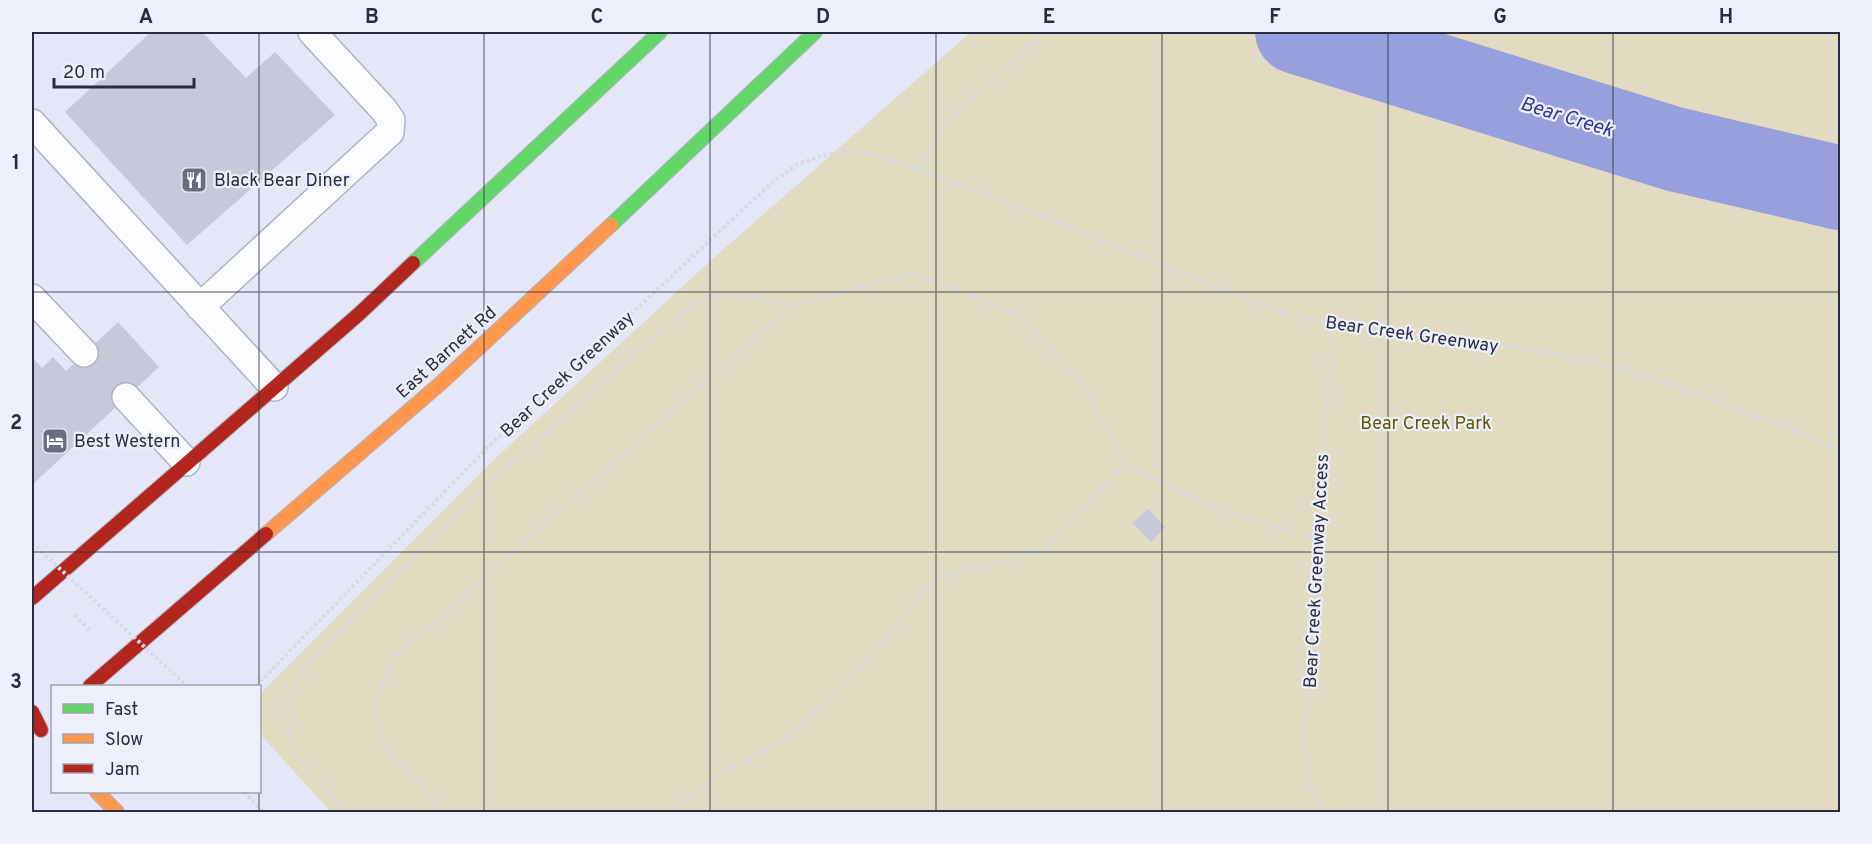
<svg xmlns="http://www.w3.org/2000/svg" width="1872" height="844" font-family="Overpass,sans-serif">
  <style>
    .green { fill: #e1dbc1 }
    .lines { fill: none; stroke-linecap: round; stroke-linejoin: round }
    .river { stroke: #97a0dd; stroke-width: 84 }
    .building { fill: #c5c9d9 }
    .lane-casing { stroke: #b0b3c3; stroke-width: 30 }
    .fast-casing { stroke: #b0b3c3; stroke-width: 16 }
    .slow-casing { stroke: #b0b3c3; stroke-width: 16 }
    .jam-casing { stroke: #b0b3c3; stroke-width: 16 }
    .path { stroke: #d9dadf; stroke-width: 4; stroke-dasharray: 3 3; stroke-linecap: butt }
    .lane { stroke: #fbfbfe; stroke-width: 27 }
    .fast { stroke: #63d668; stroke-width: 14 }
    .slow { stroke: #ff974d; stroke-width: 14 }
    .jam { stroke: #b3261e; stroke-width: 14 }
    .path-bridge { stroke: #d9dadf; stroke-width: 4; stroke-dasharray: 3 3; stroke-linecap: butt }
    .grid { fill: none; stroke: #292c3f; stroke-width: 1.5; stroke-opacity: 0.55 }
    .labels { text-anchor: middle; stroke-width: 4.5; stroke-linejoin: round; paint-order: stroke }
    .poi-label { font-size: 18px; fill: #292c3f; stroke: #edf0fa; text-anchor: start }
    .street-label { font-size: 18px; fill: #292c3f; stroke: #edf0fa }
    .park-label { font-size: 18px; fill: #635403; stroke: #edf0fa }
    .water-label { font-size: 20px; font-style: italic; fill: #333493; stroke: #edf0fa }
    .neatline { fill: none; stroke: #292c3f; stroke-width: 2 }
    .grid-label { font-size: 20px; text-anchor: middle; font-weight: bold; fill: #292c3f }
  </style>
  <rect width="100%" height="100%" fill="#e3e7f7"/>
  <polygon class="green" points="971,32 1840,32 1840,812 331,812 260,734 260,694 499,455 718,254"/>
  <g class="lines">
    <polyline class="river" points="1297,32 1674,149 1840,188"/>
  </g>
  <g class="building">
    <polygon points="151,32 202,32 246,78 275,52 335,115 187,245 65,112"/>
    <polygon points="118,322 159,367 32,485 32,357 42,368 53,357 66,371"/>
    <polygon points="1148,509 1165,527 1151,542 1133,523"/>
  </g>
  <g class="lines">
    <g class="lane-casing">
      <g id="lane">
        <polyline points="32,123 274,387"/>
        <polyline points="32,298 84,353"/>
        <polyline points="200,307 390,132 391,120 384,110 312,32"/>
        <polyline points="126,397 186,462"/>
      </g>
    </g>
    <g class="fast-casing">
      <g id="fast">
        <polyline points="611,225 815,32"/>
        <polyline points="413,263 660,32"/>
      </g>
    </g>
    <g class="slow-casing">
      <g id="slow">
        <polyline points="266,534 441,383 611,225"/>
        <polyline points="97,792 117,812"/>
      </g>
    </g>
    <g class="jam-casing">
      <g id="jam">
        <polyline points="32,598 359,314 413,263"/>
        <polyline points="90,686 266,534"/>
        <polyline points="32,712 41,730"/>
      </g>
    </g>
    <g class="path">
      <polyline points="922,170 932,147 946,123 1044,32"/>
      <polyline points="75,615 91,632"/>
      <polyline points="256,686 490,445 774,181 796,165 821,156 843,152 862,152 922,170 1072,228 1234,294 1282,311 1331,325 1520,348 1584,359 1645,375 1789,428 1840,450"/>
      <polyline points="244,792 263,812"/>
      <path d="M347,812L299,761L288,734L289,699L309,662L502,472L694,303C731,291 753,298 790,305"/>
      <polyline points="445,812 382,743 375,701 394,658 791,306 913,273 1020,316 1081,381 1125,464 1202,503 1318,540"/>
      <polyline points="670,812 722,773 785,740 847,682 937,578 1043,551 1125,464"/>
      <polyline points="1324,812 1308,780 1305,729 1314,638 1331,325"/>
    </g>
    <use href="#lane" class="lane"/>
    <use href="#fast" class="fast"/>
    <use href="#slow" class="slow"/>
    <use href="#jam" class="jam"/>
    <polyline class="path-bridge" points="32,543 187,686"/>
  </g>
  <path class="grid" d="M259,32V686M484,32V812M710,32V812M936,32V812M1162,32V812M1388,32V812M1613,32V812M32,292H1840M32,552H1840M259,792V812"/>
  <defs>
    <g id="restaurant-square" transform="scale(1.35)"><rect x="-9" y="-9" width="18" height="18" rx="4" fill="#6a6d7f" stroke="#edf0fa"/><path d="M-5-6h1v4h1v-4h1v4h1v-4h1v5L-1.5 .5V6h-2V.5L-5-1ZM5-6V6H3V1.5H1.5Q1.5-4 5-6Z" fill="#fff"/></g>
    <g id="hotel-square" transform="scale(1.35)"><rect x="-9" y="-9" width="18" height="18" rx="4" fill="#6a6d7f" stroke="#edf0fa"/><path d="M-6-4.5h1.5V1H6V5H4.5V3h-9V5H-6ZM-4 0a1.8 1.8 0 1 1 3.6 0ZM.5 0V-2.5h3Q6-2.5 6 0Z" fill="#fff"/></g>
  </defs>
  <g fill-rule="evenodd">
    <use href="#restaurant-square" x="194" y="180"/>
    <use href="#hotel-square" x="55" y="441"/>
  </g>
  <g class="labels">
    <g class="poi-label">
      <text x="214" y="186">Black Bear Diner</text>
      <text x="74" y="447">Best Western</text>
    </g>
    <g class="street-label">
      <text transform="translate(1412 334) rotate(8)" y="6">Bear Creek Greenway</text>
      <text transform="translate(446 352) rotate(-42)" y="6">East Barnett Rd</text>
      <text transform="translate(567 374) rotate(-43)" y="6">Bear Creek Greenway</text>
      <text transform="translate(1316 571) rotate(-87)" y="6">Bear Creek Greenway Access</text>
    </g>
    <g class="park-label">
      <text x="1426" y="429">Bear Creek Park</text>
    </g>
    <g class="water-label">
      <text transform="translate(1567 116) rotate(17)" y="7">Bear Creek</text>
    </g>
  </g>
  <rect width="1872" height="844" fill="none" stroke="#edf0fa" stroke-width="66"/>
  <rect x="51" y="685" width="210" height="108" fill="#edf0fa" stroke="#9fa2af" stroke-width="1.5"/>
  <rect x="63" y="704" width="30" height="9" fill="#63d668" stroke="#9fa2af" stroke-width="1.5"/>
  <text x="105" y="715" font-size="18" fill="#292c3f">Fast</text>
  <rect x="63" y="734" width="30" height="9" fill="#ff974d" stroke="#9fa2af" stroke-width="1.5"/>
  <text x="105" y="745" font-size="18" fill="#292c3f">Slow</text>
  <rect x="63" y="764" width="30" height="9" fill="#b3261e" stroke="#9fa2af" stroke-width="1.5"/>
  <text x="105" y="775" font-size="18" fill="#292c3f">Jam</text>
  <path d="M54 78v9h140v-9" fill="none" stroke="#292c3f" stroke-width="3"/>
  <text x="63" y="78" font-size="18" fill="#292c3f" stroke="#edf0fa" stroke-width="4.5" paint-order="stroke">20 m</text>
  <rect x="33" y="33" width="1806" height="778" class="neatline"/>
  <g class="grid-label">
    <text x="146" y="23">A</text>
    <text x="372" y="23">B</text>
    <text x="597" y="23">C</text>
    <text x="823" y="23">D</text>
    <text x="1049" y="23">E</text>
    <text x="1275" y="23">F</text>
    <text x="1500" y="23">G</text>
    <text x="1726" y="23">H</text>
    <text x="16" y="169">1</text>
    <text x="16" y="429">2</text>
    <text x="16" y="688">3</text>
  </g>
</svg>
